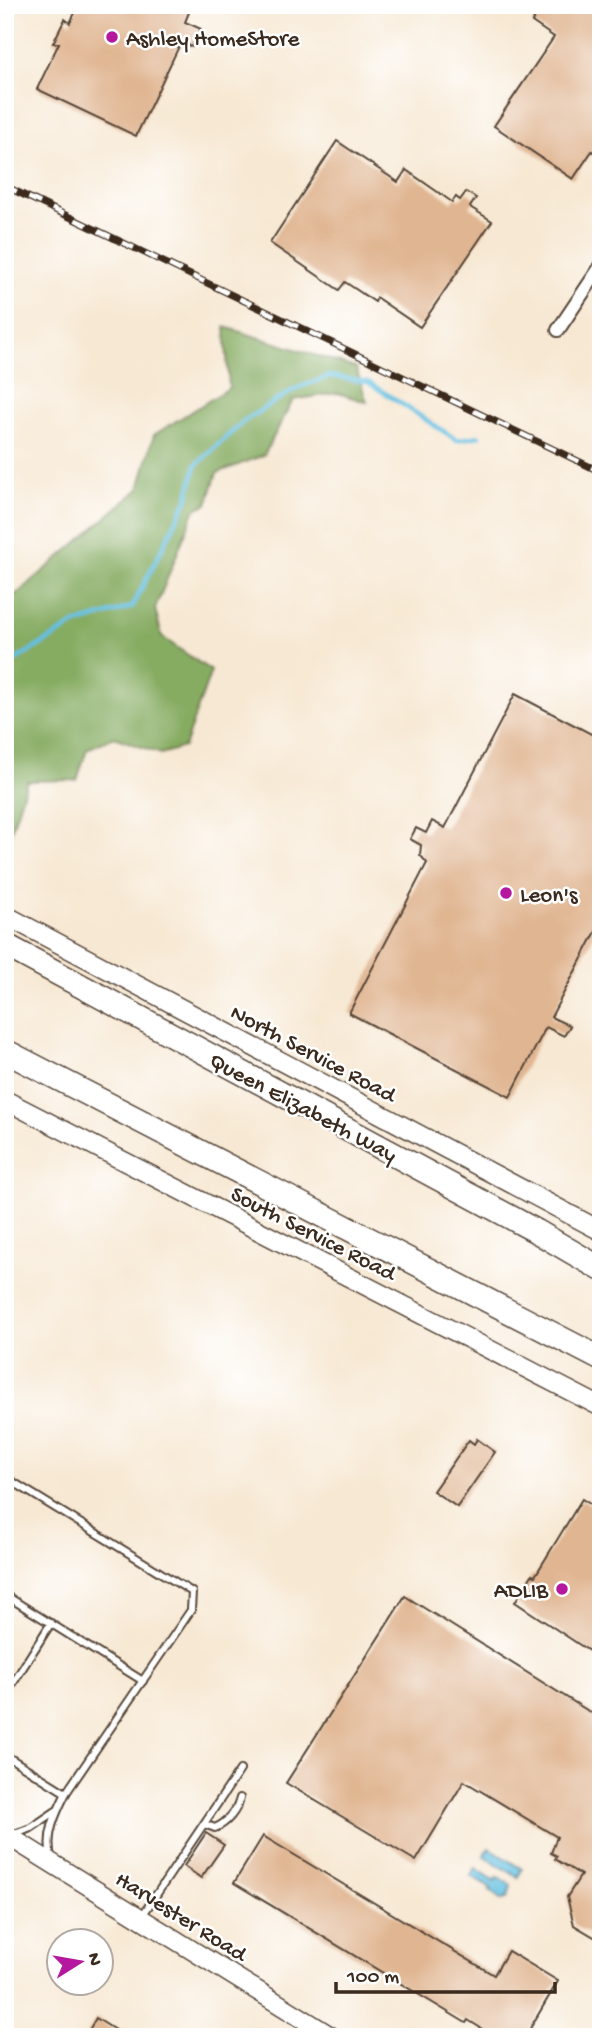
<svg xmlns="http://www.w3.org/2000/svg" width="606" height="2042" font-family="'Gochi Hand',sans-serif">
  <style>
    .forest { fill: #86ac62; stroke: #606b40; stroke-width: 2 }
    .water { fill: #63c0e1; stroke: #4f7580; stroke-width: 2 }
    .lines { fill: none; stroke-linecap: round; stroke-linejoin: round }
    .stream { stroke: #63c0e1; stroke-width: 4.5 }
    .building { fill: #e0b591 }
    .lane-casing { stroke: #574639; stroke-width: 10 }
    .street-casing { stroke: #574639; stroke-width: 16 }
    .secondary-casing { stroke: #574639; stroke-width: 21 }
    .highway-casing { stroke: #574639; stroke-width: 26 }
    .lane { stroke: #fff; stroke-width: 6 }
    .street { stroke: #fff; stroke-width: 12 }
    .secondary { stroke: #fff; stroke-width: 18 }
    .highway { stroke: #fff; stroke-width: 23 }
    .rail-casing { stroke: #3b2a1e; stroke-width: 7 }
    .rail { stroke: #fff; stroke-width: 4.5; stroke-dasharray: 13; stroke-linecap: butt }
    .poi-dot { fill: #b5179e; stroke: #fff; stroke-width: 2.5 }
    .labels { text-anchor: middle; stroke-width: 5; stroke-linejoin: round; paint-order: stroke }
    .poi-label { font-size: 23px; fill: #3b2a1e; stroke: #fff; text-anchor: start }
    .street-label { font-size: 23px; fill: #3b2a1e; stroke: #fff }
  </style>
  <rect width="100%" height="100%" fill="#fff"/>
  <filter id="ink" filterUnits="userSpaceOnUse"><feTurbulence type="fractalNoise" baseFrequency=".0143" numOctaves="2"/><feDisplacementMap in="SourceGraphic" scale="14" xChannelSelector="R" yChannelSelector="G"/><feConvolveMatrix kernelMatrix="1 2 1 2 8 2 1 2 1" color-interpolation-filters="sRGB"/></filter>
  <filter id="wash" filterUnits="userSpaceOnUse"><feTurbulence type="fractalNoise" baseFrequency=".00686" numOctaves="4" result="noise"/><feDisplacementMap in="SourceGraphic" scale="28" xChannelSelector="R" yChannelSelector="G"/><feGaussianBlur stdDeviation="1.57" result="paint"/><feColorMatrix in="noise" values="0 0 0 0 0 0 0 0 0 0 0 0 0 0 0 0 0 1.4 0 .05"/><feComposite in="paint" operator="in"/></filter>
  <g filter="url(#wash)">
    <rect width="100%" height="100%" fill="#f7e8d3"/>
    <polygon class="forest" points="225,327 356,368 367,402 337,393 293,400 264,455 217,473 207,504 195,509 155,609 162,637 211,671 184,747 161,754 114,737 87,749 77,780 27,781 6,847 5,599 18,593 139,489 154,435 229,388"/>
    <g class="water">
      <polygon points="489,1848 522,1869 518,1877 484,1856"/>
      <polygon points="476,1868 495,1881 497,1877 511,1885 508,1897 502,1900 489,1890 491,1888 471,1876"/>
    </g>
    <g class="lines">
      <polyline class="stream" points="5,666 75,624 132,607 187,500 196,465 244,421 295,389 330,376 368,382 457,440 479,436"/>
    </g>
    <g id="blocks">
      <g class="building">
        <polygon points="79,5 192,5 185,22 201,29 192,47 181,42 136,136 37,89 59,43 53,43 65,19 70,23"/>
        <polygon points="543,5 586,5 601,15 601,157 592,151 573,179 494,126 554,37 532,22"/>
        <polygon points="337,141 398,182 406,170 452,202 456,197 460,200 466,192 476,198 470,207 492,221 420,327 377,298 375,302 345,282 339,290 270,243"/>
        <polygon points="515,694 601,739 601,922 551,1017 570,1026 564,1036 546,1027 510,1097 349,1013 427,863 420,855 421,845 410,839 416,828 426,833 432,821 445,828"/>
        <polygon points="477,1439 495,1452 457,1507 433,1491 469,1440 474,1444"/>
        <polygon points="582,1499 601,1511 601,1659 515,1602 532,1575 535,1576"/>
        <polygon points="405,1596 601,1719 601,1941 574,1925 567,1897 581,1875 555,1859 557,1856 551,1853 557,1837 464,1781 416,1861 286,1783"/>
        <polygon points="206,1833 224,1845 201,1878 184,1866"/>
        <polygon points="263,1836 494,1975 508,1951 558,1981 525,2037 495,2037 468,2020 466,2023 234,1883"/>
        <polygon points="96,2018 126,2037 85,2037"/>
      </g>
    </g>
  </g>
  <g filter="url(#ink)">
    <use href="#blocks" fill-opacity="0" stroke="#574639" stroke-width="2"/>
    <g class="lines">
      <g class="lane-casing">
        <g id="lane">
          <polyline points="5,1477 192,1592 191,1610 66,1793 5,1755"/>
          <polyline points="5,1595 143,1681"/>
          <polyline points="5,1696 51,1623"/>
          <path d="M204,1824L215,1828C227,1823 237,1811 240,1798"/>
          <polyline points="12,1835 31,1828 56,1811"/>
          <path d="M52,1859C44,1837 56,1813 66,1793"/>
          <polyline points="142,1916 240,1770"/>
        </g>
      </g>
      <g class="street-casing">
        <polyline id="street" points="558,330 601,266"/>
      </g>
      <g class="secondary-casing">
        <g id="secondary">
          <polyline points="5,915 601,1231"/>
          <polyline points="5,1100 601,1407"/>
          <polyline points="5,1834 332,2037"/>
        </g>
      </g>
      <g class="highway-casing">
        <g id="highway">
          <polyline points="5,945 536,1231 601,1269"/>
          <polyline points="5,1051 601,1359"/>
        </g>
      </g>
      <use href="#lane" class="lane"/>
      <use href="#street" class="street"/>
      <use href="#secondary" class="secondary"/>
      <use href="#highway" class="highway"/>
      <g class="rail-casing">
        <polyline id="rail" points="5,186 601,472"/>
      </g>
      <use href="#rail" class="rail"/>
    </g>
  </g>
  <g class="poi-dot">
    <circle cx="112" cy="37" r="7"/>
    <circle cx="506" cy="893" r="7"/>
    <circle cx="562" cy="1589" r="7"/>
  </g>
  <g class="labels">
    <g class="poi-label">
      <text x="126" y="45">Ashley HomeStore</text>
      <text x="520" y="901">Leon's</text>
      <text x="548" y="1597" text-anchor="end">ADLIB</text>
    </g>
    <g class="street-label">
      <text transform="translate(314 1052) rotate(28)" y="8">North Service Road</text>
      <text transform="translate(304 1106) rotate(28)" y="8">Queen Elizabeth Way</text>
      <text transform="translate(314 1232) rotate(27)" y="8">South Service Road</text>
      <text transform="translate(182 1915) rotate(32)" y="8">Harvester Road</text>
    </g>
  </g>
  <rect width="606" height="2042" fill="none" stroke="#fff" stroke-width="28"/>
  <g transform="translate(80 1962) rotate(79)"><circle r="33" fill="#ffffff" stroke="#b1aaa5" stroke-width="2"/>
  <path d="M0-5L12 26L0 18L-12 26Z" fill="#b5179e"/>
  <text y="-10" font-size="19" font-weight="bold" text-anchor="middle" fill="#3b2a1e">N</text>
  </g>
  <path d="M336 1982v10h219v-10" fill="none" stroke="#3b2a1e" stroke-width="3.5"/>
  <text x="347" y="1982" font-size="21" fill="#3b2a1e" stroke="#ffffff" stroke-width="5" paint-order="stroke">100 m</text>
</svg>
